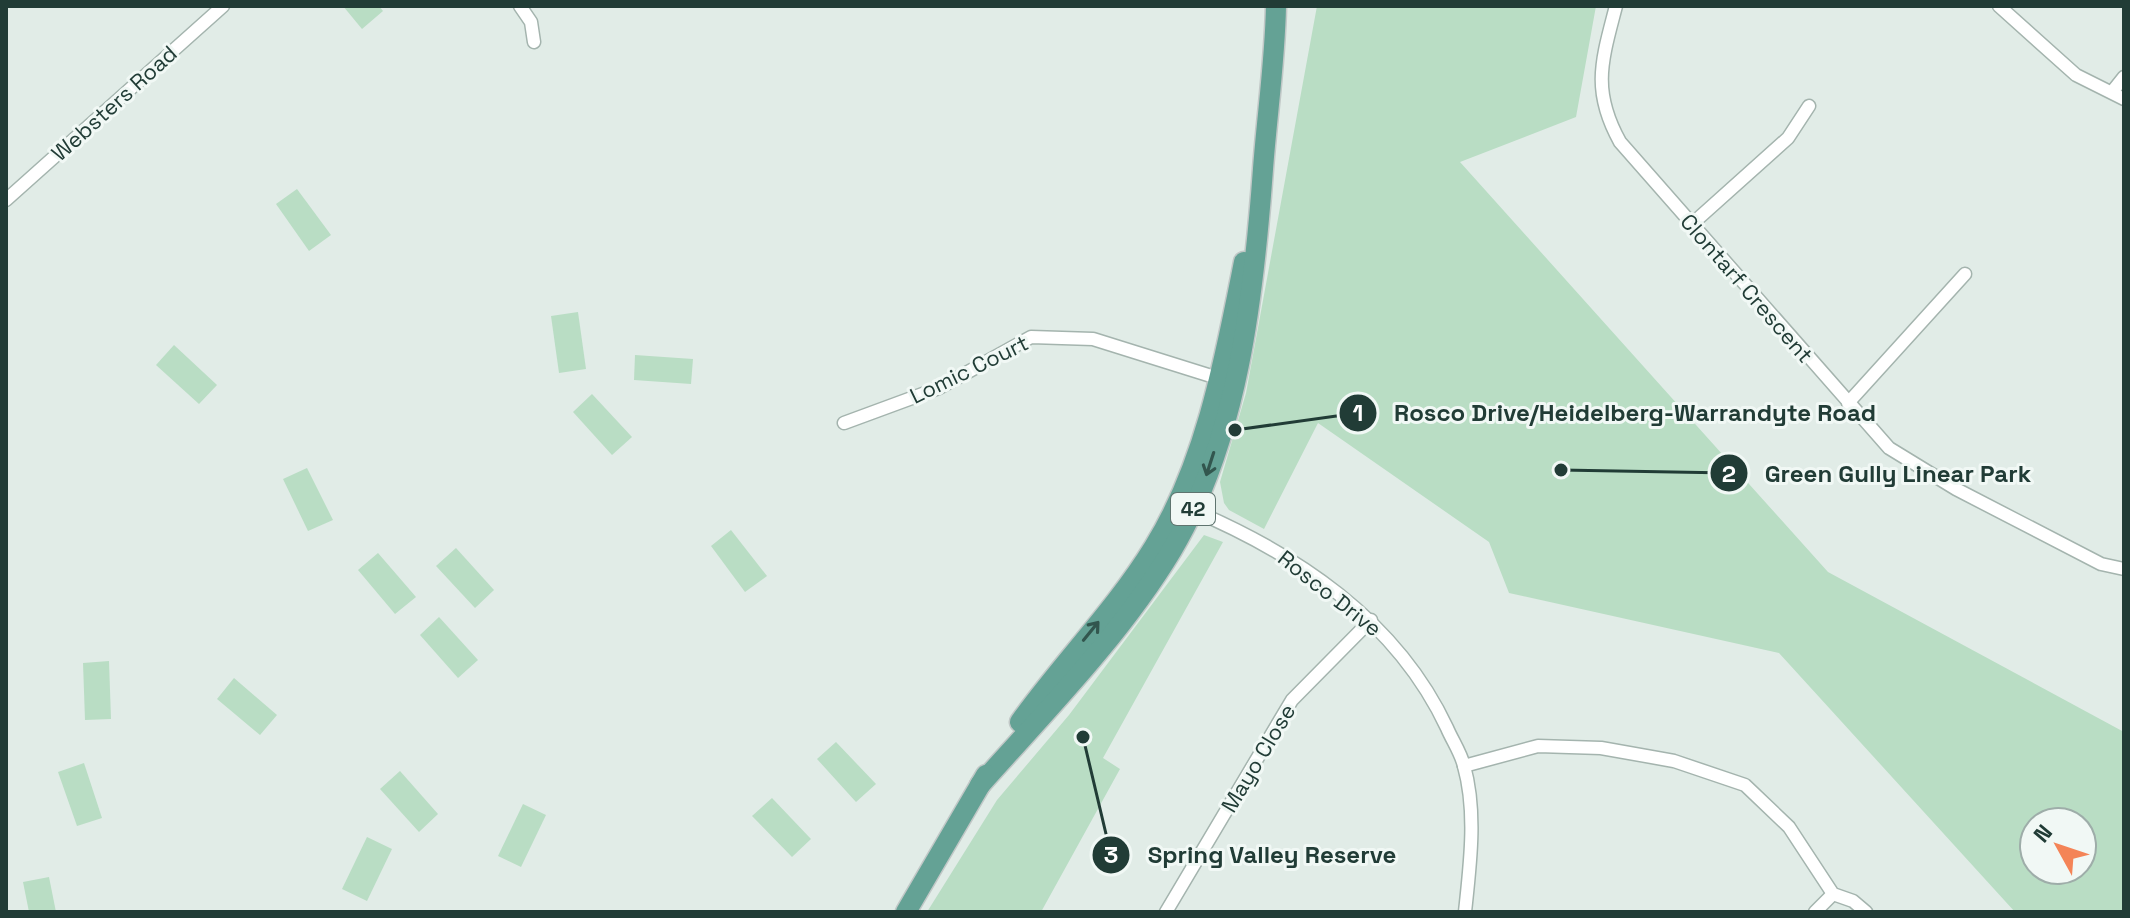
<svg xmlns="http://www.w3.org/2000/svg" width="2130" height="918" font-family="'Space Grotesk',sans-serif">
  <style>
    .green { fill: #b9ddc4; fill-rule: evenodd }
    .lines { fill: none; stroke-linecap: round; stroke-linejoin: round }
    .street-casing { stroke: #a4b4ae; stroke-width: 15 }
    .primary-casing { stroke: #c1c8c7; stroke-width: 23 }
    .street { stroke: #fff; stroke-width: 12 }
    .primary { stroke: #64a295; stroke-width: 20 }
    .oneway { stroke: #32564e }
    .labels { text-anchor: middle; stroke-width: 6; stroke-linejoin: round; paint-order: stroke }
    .shield { fill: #f1f8f5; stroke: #5f746f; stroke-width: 2 }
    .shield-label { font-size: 20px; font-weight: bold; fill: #213c36 }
    .street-label { font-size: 22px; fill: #213c36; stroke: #f1f8f5 }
    .leader { fill: none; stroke: #213c36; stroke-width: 3 }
    .callout-dot { fill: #213c36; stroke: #f1f8f5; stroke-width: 3 }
    .mark-label { font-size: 24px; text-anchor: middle; font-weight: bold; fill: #fff }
    .callout-label { font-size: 24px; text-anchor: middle; font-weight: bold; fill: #213c36; stroke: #f1f8f5; stroke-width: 6; stroke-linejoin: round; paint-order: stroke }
  </style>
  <rect width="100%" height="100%" fill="#e1ece7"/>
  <g class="green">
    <polygon points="343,6 379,6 383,11 362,29"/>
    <path d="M1317,6H1596L1576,117L1460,162L1828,572L2124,732V912H2015L1779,653L1509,593L1489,542L1318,423L1264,529L1229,510L1224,503L1220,482L1246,393ZM2034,822H2082V870H2034Z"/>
    <polygon points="297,189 331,235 309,251 276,204"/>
    <polygon points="578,312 586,369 559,373 551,316"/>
    <polygon points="174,345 217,385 199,404 156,365"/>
    <polygon points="635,355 693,359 691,384 634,380"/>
    <polygon points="592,394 632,437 612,455 573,412"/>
    <polygon points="307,468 333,520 308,531 283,479"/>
    <polygon points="731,530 767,576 745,592 711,546"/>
    <polygon points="1204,535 1223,542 1103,758 1120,769 1041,912 927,912 997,800 1069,715"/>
    <polygon points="456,548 494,590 475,608 436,566"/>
    <polygon points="378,553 416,597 395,614 358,570"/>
    <polygon points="439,617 478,660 458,678 420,635"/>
    <polygon points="109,661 111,719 85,720 83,663"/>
    <polygon points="234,678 277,715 260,735 217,699"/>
    <polygon points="836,742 876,784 856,802 817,759"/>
    <polygon points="84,763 102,818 77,826 58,772"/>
    <polygon points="400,771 438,814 419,832 380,789"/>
    <polygon points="772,798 811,839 792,857 752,816"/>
    <polygon points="523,804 546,815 521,867 498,856"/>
    <polygon points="367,837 392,849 367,901 342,889"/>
    <polygon points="49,877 56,912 29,912 23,882"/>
  </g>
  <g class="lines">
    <g class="street-casing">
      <g id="street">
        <polyline points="520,6 531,22 534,42"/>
        <path d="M1616,6C1602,60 1591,90 1620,142L1889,448L1956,489L2101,564L2124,569"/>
        <polyline points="1999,6 2076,75 2124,99"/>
        <polyline points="2112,92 2124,77"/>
        <polyline points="6,200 223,6"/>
        <polyline points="1692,224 1788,138 1809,106"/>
        <polyline points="1848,403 1965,274"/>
        <polyline points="844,423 939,388 1031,337 1093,339 1224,380"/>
        <path d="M1188,508C1295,553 1396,619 1447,728C1452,740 1461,753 1464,766C1477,812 1470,865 1465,912"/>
        <polyline points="1464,766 1538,746 1601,748 1674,761 1745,785 1789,827 1833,894 1853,901 1866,912"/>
        <polyline points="1166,912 1292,700 1371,620"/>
        <polyline points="1815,912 1833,894"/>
      </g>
    </g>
    <g class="primary-casing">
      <g id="primary">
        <path d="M1020,722C1063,662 1116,609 1154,547C1206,463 1225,358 1244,262"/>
        <path d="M980,785C1046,711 1121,635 1172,550C1238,439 1254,295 1263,169C1267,115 1275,61 1276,6"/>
        <polyline points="906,912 986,775"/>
      </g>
    </g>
    <use href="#street" class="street"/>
    <use href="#primary" class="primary"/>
  </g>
  <defs><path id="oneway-shaft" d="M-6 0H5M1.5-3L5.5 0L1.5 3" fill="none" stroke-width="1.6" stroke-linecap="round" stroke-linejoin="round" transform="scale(2)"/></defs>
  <g class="oneway">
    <use href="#oneway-shaft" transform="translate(1210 464) rotate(108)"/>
    <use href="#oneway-shaft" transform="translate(1091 631) rotate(-51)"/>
  </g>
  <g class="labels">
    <rect class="shield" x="1171" y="493" width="44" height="32" rx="6"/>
    <g class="shield-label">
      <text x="1193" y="516">42</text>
    </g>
    <g class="street-label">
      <text transform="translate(114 103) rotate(-42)" y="8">Websters Road</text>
      <text transform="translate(1747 288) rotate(49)" y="8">Clontarf Crescent</text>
      <text transform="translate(969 369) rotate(-26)" y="8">Lomic Court</text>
      <text transform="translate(1330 593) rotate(38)" y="8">Rosco Drive</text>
      <text transform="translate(1258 758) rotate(-59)" y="8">Mayo Close</text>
    </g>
  </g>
  <path class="leader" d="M1235 430L1358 413M1561 470L1729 473M1083 737L1111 855"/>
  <g class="callout-dot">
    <circle cx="1235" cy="430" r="8"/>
    <circle cx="1561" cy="470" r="8"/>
    <circle cx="1083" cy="737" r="8"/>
    <circle cx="1358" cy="413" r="20"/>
    <circle cx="1729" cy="473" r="20"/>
    <circle cx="1111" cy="855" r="20"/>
  </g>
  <g class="mark-label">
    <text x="1358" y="421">1</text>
    <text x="1729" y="482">2</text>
    <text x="1111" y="863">3</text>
  </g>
  <g class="callout-label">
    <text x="1635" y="421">Rosco Drive/Heidelberg-Warrandyte Road</text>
    <text x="1898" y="482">Green Gully Linear Park</text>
    <text x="1272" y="863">Spring Valley Reserve</text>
  </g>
  <rect width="2130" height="918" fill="none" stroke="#213c36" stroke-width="16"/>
  <g transform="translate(2058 846) rotate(310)"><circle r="38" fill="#f1f8f5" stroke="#9eada9" stroke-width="2"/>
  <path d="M0-6L14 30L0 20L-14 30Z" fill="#f48457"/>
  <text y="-12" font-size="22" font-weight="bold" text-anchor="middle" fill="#213c36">N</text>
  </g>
</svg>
